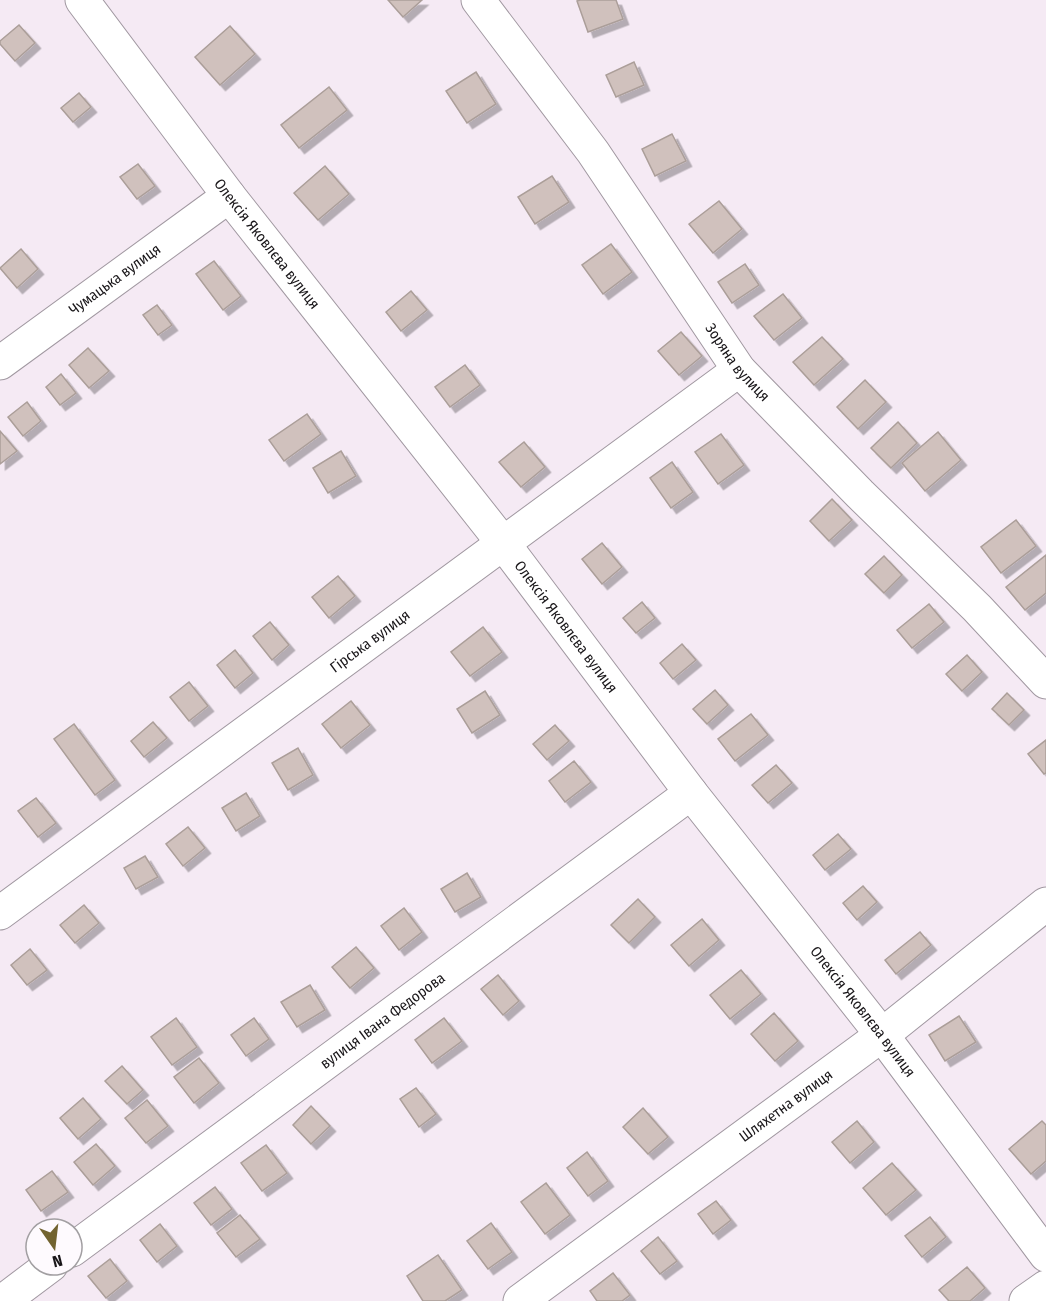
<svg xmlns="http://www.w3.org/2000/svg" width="1046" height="1301" font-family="'Fira Sans Condensed',sans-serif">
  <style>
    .building { fill: #d0c1bd; stroke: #ab9e99; stroke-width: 1.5; filter: url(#shadow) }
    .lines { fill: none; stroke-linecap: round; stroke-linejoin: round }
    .minor-casing { stroke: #a198a1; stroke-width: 35 }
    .minor { stroke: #fff; stroke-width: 33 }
    .labels { text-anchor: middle; stroke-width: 4.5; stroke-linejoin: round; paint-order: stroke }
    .street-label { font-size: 15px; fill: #191619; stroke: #fefafe }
  </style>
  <defs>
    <filter id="shadow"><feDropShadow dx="5.5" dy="5.5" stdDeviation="0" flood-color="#0004"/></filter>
  </defs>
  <rect width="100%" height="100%" fill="#f5eaf4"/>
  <g class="building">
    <polygon points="388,0 422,0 403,17"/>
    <polygon points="580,0 616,0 623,19 588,32 577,1"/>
    <polygon points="19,25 35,43 15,61 0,44 0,41"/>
    <polygon points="230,26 255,54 220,85 195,57"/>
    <polygon points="634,62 644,85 616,97 606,75"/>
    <polygon points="476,72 496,104 467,123 446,91"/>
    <polygon points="329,87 347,110 299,148 281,125"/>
    <polygon points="79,93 91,107 73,122 61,108"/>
    <polygon points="672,134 686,161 655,176 642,149"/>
    <polygon points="138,164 155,186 137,199 120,177"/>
    <polygon points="325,166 349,194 318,220 294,193"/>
    <polygon points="552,176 569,202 535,224 518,197"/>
    <polygon points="719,201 742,229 713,253 689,224"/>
    <polygon points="611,244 632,272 603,294 582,265"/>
    <polygon points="21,249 38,269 17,288 0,268"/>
    <polygon points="214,261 241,296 223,310 196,274"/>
    <polygon points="745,264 759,285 732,303 718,282"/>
    <polygon points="411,291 427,310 401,331 386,312"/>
    <polygon points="783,294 802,318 774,340 754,316"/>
    <polygon points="157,305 172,325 158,335 143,315"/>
    <polygon points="681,332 702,356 679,375 658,351"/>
    <polygon points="822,337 843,359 814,385 793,362"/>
    <polygon points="88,348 109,371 89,388 69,365"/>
    <polygon points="465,365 480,385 450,407 435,387"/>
    <polygon points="61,374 76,393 60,405 46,387"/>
    <polygon points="865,380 886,402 858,429 837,407"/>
    <polygon points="27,402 41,421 23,436 8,417"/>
    <polygon points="307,414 321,434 284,461 269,440"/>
    <polygon points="898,422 917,443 891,468 871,448"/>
    <polygon points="0,431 17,451 0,464"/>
    <polygon points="938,432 961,460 925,491 902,463"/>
    <polygon points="721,434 744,465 718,484 695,452"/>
    <polygon points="524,442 545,467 521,487 499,462"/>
    <polygon points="341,451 356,476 328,493 313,468"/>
    <polygon points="672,462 693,492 671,508 650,478"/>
    <polygon points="832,499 852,520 829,541 810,521"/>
    <polygon points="1016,520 1036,546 1001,573 981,547"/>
    <polygon points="602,543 622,567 602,584 582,559"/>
    <polygon points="1046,555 1046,593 1025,610 1006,587"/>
    <polygon points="884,556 902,575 884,593 865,574"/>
    <polygon points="338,576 355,596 329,618 312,597"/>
    <polygon points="642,602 655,618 636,633 623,618"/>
    <polygon points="929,604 944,622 912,648 897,630"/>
    <polygon points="270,622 289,645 272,660 253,636"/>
    <polygon points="483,627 502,652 470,676 451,652"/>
    <polygon points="682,644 696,660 673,679 660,663"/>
    <polygon points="235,650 253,673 235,688 217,665"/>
    <polygon points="967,655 982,672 962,691 946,674"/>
    <polygon points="189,682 208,706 189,721 170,697"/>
    <polygon points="715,690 728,705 707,724 693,709"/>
    <polygon points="485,691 500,715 472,733 457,709"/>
    <polygon points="1007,693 1024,710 1009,725 992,709"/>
    <polygon points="351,701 370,725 341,748 322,724"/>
    <polygon points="751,714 768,735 735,761 718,739"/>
    <polygon points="153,722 167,738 144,757 131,741"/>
    <polygon points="74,724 115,780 95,795 54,739"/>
    <polygon points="555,725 569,741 547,760 533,744"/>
    <polygon points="1046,740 1046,773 1044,774 1028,754"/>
    <polygon points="298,748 313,775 288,790 272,763"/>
    <polygon points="574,761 591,782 565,802 549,781"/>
    <polygon points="776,765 792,783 768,803 752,785"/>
    <polygon points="246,793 260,816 236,831 222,808"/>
    <polygon points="36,798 56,823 38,837 18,811"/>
    <polygon points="188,827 205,848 183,866 166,844"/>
    <polygon points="838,834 851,849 825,870 813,855"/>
    <polygon points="145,856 158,877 136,889 124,868"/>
    <polygon points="467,873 481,897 455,912 441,889"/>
    <polygon points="863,886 877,902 857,920 843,903"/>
    <polygon points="638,899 655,917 629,943 611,925"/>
    <polygon points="84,905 99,923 75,943 60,925"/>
    <polygon points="404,908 422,932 399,950 381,926"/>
    <polygon points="702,919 719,940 689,966 671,945"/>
    <polygon points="920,932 931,945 896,974 885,960"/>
    <polygon points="356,947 374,968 350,988 332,967"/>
    <polygon points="30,949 47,970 27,985 11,965"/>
    <polygon points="741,970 761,994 730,1019 710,995"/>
    <polygon points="498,975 519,1001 503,1015 481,989"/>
    <polygon points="310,985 325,1010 297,1027 281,1002"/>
    <polygon points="774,1013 798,1041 775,1061 751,1034"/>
    <polygon points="959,1016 976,1042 945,1061 929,1035"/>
    <polygon points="176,1018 197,1047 172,1065 151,1037"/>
    <polygon points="254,1018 269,1039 246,1056 231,1035"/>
    <polygon points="444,1018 462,1041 432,1063 415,1040"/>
    <polygon points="199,1058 219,1083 194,1103 174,1077"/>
    <polygon points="122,1066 143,1090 127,1104 105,1081"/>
    <polygon points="416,1088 436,1114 419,1127 400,1099"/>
    <polygon points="83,1098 101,1119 78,1139 60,1118"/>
    <polygon points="147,1100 168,1126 146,1143 125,1118"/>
    <polygon points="311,1106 330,1126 311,1144 293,1125"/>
    <polygon points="643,1108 668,1137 648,1154 623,1127"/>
    <polygon points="857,1121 874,1142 850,1163 832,1142"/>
    <polygon points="1042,1121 1046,1125 1046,1161 1031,1174 1009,1149"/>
    <polygon points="96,1144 115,1166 93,1185 74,1162"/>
    <polygon points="266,1145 287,1173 262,1191 241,1163"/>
    <polygon points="587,1152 608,1181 588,1196 567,1168"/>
    <polygon points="892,1163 916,1190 886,1215 863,1188"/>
    <polygon points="52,1171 68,1192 41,1211 26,1190"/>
    <polygon points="546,1183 570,1215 545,1234 521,1202"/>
    <polygon points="215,1187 232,1209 211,1225 194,1203"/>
    <polygon points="716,1201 731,1220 713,1234 698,1214"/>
    <polygon points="240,1215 260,1239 236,1257 217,1233"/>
    <polygon points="930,1217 946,1237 922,1257 905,1236"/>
    <polygon points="491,1223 512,1252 488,1269 467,1241"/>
    <polygon points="160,1224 177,1246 157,1262 140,1240"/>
    <polygon points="658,1237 677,1261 660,1274 641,1251"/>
    <polygon points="438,1255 462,1290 445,1301 423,1301 407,1276"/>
    <polygon points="110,1259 127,1281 106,1298 88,1276"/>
    <polygon points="967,1267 985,1288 970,1301 949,1301 939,1290"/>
    <polygon points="613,1273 630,1295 622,1301 597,1301 590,1291"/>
  </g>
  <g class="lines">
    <g class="minor-casing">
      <g id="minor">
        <path id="s1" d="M82,0L229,196L503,543L691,793L882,1035L1046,1255"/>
        <path id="s2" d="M478,0L593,152L739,370L860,494L977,608L1046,682"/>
        <path id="s3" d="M0,363L229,196"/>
        <path id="s4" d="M0,913L739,370"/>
        <path id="s5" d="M72,1250L691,793"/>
        <polyline points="3,1301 51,1265"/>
        <path id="s6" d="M520,1301L882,1035L1046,904"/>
        <polyline points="1026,1301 1046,1287"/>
      </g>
    </g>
    <use href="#minor" class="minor"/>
  </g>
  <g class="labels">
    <g class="street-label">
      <text dy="5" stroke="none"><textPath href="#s1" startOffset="306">Олексія Яковлєва вулиця</textPath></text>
      <text dy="5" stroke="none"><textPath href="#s3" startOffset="142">Чумацька вулиця</textPath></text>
      <text dy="5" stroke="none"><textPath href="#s2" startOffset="446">Зоряна вулиця</textPath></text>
      <text dy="5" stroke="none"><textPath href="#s1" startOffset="792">Олексія Яковлєва вулиця</textPath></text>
      <text dy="5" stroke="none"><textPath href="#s4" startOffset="459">Гірська вулиця</textPath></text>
      <text dy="5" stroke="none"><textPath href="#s1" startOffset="1278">Олексія Яковлєва вулиця</textPath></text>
      <text dy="5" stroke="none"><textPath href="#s5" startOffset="386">вулиця Івана Федорова</textPath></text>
      <text dy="5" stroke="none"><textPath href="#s6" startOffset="330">Шляхетна вулиця</textPath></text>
    </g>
  </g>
  <g transform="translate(54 1247) rotate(166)"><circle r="28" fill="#fefafe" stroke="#a29fa2" stroke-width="1.5"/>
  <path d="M0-4.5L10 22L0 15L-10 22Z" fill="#726330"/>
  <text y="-9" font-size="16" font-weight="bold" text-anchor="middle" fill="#191619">N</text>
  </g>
</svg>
